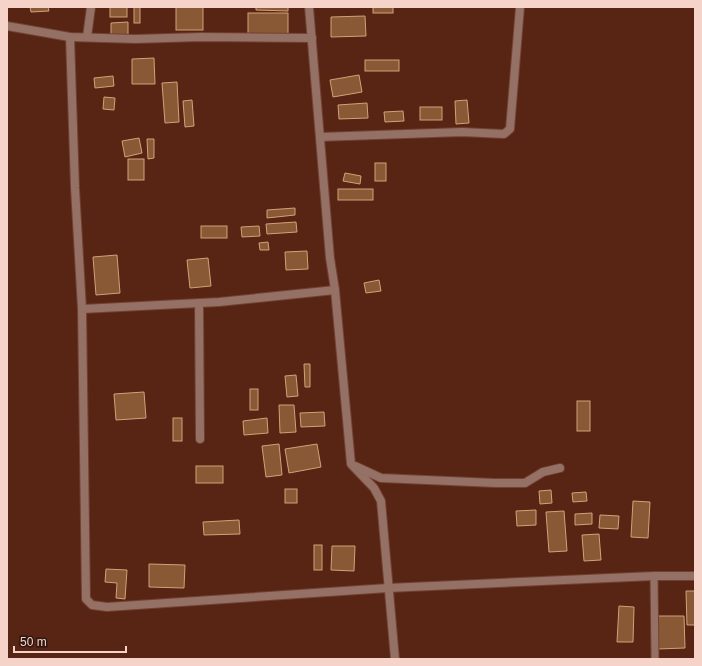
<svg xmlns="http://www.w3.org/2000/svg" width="702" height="666" font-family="Arial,sans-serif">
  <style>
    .building { fill: #885934; stroke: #d4a079 }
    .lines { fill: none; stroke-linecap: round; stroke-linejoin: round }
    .service-casing { stroke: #714131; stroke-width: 9 }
    .minor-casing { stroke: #714131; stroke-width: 10 }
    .service { stroke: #957065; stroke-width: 7 }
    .minor { stroke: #957065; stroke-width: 8 }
  </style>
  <rect width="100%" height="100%" fill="#582514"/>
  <g class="building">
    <polygon points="30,7 48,7 49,11 31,12"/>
    <rect x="110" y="7" width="17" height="10"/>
    <rect x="134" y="7" width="6" height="16"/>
    <rect x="176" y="7" width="27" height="23"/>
    <polygon points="256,7 288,7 288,11 256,10"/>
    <rect x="373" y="7" width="20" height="6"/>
    <rect x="248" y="13" width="40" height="21"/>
    <polygon points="365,16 366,36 331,37 331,17"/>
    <polygon points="128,22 128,35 111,36 111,23"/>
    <polygon points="154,58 155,84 132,84 132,59"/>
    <rect x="365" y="60" width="34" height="11"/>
    <polygon points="359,75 362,92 333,97 330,80"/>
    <polygon points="113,76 114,86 95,88 94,78"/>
    <polygon points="177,82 179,122 165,123 162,83"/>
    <polygon points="104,97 115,98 114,110 103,109"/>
    <polygon points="192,100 194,126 185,127 183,101"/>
    <polygon points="467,100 469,123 456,124 455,101"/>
    <polygon points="367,103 368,118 339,119 338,105"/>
    <rect x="420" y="107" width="22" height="13"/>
    <polygon points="403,111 404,121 385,122 384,112"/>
    <polygon points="139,138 142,153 125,157 122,141"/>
    <polygon points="147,139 154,139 154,158 148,159"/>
    <rect x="128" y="159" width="16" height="21"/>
    <rect x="375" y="163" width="11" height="18"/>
    <polygon points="345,173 361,176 360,184 343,181"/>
    <rect x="338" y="189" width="35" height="11"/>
    <polygon points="295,208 295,215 267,218 267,210"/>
    <polygon points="296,222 297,232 267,234 266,224"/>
    <rect x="201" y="226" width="26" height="12"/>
    <polygon points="259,226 260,236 242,237 241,227"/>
    <polygon points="268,242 269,250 260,250 259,243"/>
    <polygon points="307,251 308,269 286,270 285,252"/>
    <polygon points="117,255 120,293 96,295 93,257"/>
    <polygon points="208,258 211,286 190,288 187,260"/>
    <polygon points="379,280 381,291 366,293 364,283"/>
    <polygon points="304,364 310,364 310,387 305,387"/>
    <polygon points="296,375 298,396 287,397 285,376"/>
    <rect x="250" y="389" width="8" height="21"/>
    <polygon points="144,392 146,418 116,420 114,394"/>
    <rect x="577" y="401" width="13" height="30"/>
    <polygon points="279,405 294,405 296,432 280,433"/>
    <polygon points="324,412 325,426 301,427 300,413"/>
    <rect x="173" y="418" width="9" height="23"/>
    <polygon points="267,418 268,433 244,435 243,421"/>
    <polygon points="279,444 282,475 266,477 262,446"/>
    <polygon points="317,444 321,467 289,473 285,449"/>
    <rect x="196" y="466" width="27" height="17"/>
    <rect x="285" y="489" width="12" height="14"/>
    <polygon points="551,490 552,503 540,504 539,491"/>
    <polygon points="586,492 587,501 573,502 572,493"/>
    <polygon points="633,501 650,502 648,538 631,537"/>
    <polygon points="536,510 536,525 517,526 516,511"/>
    <polygon points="564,511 567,551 549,552 546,512"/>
    <polygon points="592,513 592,524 575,525 575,514"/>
    <polygon points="600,515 619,516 618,529 599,528"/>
    <polygon points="239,520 240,534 204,535 203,522"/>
    <polygon points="599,534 601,560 584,561 582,535"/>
    <rect x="314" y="545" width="8" height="25"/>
    <polygon points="332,546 355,546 354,571 331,570"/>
    <polygon points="149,564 185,565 184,588 149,587"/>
    <polygon points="106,569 127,570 125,599 116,598 117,583 105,582"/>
    <polygon points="686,591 695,591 695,625 687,625"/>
    <polygon points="619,606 634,607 633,642 617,642"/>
    <polygon points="656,616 684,616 685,648 657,649"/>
  </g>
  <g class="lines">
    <g class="service-casing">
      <polyline id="service" points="654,576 655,659"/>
    </g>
    <g class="minor-casing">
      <g id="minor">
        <polyline points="309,7 330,258 335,290 351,464 374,488 381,501 395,659"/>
        <polyline points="7,26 70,37 135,39 201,37 312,38"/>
        <polyline points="70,37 75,188 82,309 86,599 92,605 107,607 388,588 654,576 695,576"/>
        <polyline points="87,37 91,7"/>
        <polyline points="320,137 462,132 504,134 510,129 520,7"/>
        <polyline points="199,303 200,439"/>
        <polyline points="82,309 219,302 335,290"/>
        <polyline points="355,466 381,478 495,483 525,483 543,472 560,468"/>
      </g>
    </g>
    <use href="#service" class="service"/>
    <use href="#minor" class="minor"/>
  </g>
  <rect width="702" height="666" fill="none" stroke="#f5d3c8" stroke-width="16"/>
  <path d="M14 646v6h112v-6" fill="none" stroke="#f5d3c8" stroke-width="2"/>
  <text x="20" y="646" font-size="12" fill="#f5d3c8" stroke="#2e170f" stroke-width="3" paint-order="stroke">50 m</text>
</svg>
